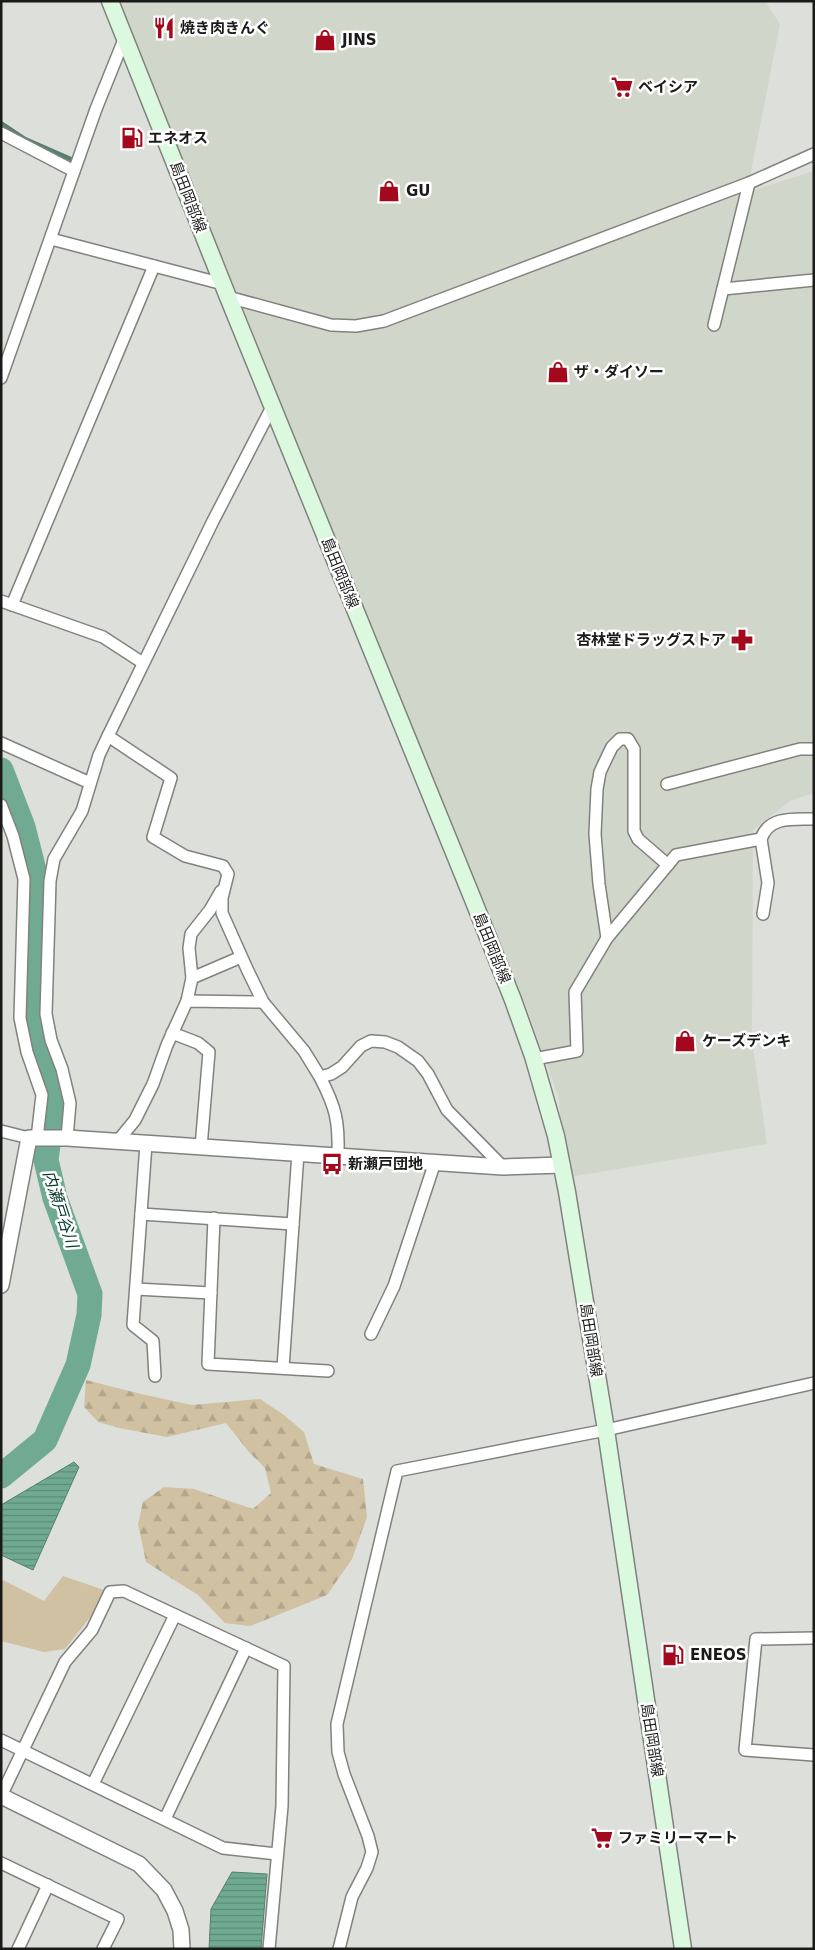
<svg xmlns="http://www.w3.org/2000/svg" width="815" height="1950" font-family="'DejaVu Sans','Noto Sans JP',sans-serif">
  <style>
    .built { fill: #d1d6ca }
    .green { fill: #d0c1a2 }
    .forest { fill: url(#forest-firs) }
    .water { fill: url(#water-rules); stroke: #567f6e }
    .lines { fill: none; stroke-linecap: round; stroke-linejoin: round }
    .stream { stroke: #567f6e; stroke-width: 4.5 }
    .river { stroke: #70aa92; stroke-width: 25 }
    .minor-casing { stroke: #80827e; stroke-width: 14 }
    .tertiary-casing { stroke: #80827e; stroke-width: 18 }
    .secondary-casing { stroke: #80827e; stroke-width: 19 }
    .minor { stroke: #fff; stroke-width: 11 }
    .tertiary { stroke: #fff; stroke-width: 15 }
    .secondary { stroke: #dbf9de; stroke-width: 16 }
    .labels { text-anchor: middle; stroke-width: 5; stroke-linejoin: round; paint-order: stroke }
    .poi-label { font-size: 15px; font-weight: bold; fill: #1a1b19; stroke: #fff; text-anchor: start }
    .street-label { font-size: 15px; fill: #1a1b19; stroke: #fff }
    .water-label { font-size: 16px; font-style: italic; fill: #043929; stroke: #fff }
  </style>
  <defs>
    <pattern id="forest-firs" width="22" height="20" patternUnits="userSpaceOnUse" patternTransform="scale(1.25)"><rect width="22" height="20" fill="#d0c1a2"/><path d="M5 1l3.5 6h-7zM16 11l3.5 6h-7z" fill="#b2a58b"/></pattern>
    <pattern id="water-rules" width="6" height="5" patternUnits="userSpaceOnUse" patternTransform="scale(1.25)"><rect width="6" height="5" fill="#70aa92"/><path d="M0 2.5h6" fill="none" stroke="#5b8a76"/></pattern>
  </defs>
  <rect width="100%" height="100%" fill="#dddfdb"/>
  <polygon class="built" points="118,1 765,1 780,24 747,192 814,171 814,793 790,801 753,830 752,1040 767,1144 564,1178 559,1099 529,1014"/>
  <polygon class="green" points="63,1576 110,1592 65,1649 44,1652 1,1641 1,1579 44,1601"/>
  <polygon class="forest" points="86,1380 141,1394 192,1405 260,1399 284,1415 304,1432 314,1464 363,1479 367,1517 352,1559 327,1595 250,1626 225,1623 198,1595 146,1562 138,1524 143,1502 164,1487 194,1489 253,1509 271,1493 265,1468 249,1452 226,1423 167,1437 119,1428 98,1422 84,1407"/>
  <g class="water">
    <polygon points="74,1462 79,1467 33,1570 1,1555 1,1505"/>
    <polygon points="232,1872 267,1874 261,1949 209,1949 211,1909"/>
  </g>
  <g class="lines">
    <polyline class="stream" points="1,123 25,139 73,160"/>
    <polyline class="river" points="1,770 23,827 35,874 31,986 35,1031 51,1079 53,1107 46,1160 55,1198 90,1294 89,1315 78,1365 45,1440 1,1476"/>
    <g class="minor-casing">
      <g id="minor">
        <polyline points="1,133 74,171"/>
        <polyline points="51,239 223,284"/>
        <polyline points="723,289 814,280"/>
        <polyline points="228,297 331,325 356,326 384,321 749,183 814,154"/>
        <polyline points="714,325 749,183"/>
        <polyline points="1,378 96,109 125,37"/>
        <polyline points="1,601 103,637 143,663"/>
        <polyline points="12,605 154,266"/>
        <polyline points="108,736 171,778 153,837 185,856 223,866 228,874 222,898 222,913 247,969 263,1002 304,1051 320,1077 331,1074 342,1067 361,1046 371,1041 385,1042 398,1047 418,1061 428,1074 447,1110 503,1167"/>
        <polyline points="1,743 90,783"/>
        <polyline points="667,784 800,749 814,749"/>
        <polyline points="1,805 13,836 24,879 20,1018 27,1052 42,1095 37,1138"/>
        <polyline points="761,839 768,883 763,914"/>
        <polyline points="607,938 599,884 595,834 597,789 600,772 608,755 612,747 620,739 628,739 634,749 634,831 638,839 668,865"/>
        <polyline points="192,978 241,957"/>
        <polyline points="187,1001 192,978 189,948 191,934 210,910 221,891"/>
        <polyline points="172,1033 198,1043 209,1052 201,1147"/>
        <path d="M534,1059L577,1051L575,992L607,938L676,855L761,839C769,816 793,819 814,819"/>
        <path d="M320,1077C336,1108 339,1121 338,1156"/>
        <polyline points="1,1131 29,1138"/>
        <polyline points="67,1138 70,1103 62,1069 51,1040 46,1014 50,881 54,859 82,811 99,755 108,736 213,521 272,407"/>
        <polyline points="117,1142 135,1120 153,1084 167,1045 187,1001 263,1002"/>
        <polyline points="146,1144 133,1325 153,1341 155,1376"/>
        <polyline points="141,1214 293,1224"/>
        <polyline points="214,1218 208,1364 328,1371"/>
        <polyline points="136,1289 211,1293"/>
        <polyline points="371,1334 394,1286 435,1162"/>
        <polyline points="283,1368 298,1153"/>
        <polyline points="814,1638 756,1639 745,1750 814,1755"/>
        <polyline points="1,1740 223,1848 277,1854"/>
        <polyline points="93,1784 175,1615"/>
        <polyline points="1,1796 65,1662 92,1630 110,1592 124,1591 284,1666 282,1806 269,1949"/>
        <polyline points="165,1819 246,1648"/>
        <polyline points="1,1863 118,1919 103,1949"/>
        <polyline points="18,1949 48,1885"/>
        <polyline points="339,1949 352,1897 367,1868 372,1852 368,1836 344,1774 338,1752 337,1724 397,1471 606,1430 814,1383"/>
      </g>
    </g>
    <g class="tertiary-casing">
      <g id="tertiary">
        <polyline points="1,1285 29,1138 67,1138 503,1167 562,1165"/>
        <polyline points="1,1796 139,1864 164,1890 175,1911 181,1930 182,1949"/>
      </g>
    </g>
    <g class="secondary-casing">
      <polyline id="secondary" points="110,1 228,297 472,897 513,1000 533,1056 556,1136 567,1192 606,1430 683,1949"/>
    </g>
    <use href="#minor" class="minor"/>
    <use href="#tertiary" class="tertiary"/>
    <use href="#secondary" class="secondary"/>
  </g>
  <defs>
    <g id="restaurant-bare" transform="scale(1.725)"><path d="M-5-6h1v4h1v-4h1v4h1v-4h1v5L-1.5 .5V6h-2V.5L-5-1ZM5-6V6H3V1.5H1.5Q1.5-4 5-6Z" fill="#a3081d" stroke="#fff" stroke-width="2.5" paint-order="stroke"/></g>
    <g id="shop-bare" transform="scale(1.725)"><path d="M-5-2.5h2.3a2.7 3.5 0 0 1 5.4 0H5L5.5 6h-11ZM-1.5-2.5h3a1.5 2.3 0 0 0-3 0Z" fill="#a3081d" stroke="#fff" stroke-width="2.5" paint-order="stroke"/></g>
    <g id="supermarket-bare" transform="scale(1.725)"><path d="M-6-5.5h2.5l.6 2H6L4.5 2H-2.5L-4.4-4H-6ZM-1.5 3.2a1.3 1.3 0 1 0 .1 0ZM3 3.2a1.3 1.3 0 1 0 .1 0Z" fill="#a3081d" stroke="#fff" stroke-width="2.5" paint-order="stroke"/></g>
    <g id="fuel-bare" transform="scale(1.725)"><path d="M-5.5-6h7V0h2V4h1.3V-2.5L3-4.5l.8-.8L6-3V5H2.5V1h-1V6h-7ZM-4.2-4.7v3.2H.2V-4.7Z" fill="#a3081d" stroke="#fff" stroke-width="2.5" paint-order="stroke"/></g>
    <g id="pharmacy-bare" transform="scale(1.725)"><path d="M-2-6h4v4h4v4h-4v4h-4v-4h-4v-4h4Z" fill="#a3081d" stroke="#fff" stroke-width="2.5" paint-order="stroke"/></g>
    <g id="bus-bare" transform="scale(1.725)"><path d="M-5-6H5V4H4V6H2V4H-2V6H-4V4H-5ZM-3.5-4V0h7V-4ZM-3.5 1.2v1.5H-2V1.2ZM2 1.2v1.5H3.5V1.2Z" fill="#a3081d" stroke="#fff" stroke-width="2.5" paint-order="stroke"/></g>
  </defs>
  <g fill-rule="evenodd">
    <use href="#restaurant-bare" x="164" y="28"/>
    <use href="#shop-bare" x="325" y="40"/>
    <use href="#supermarket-bare" x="622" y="87"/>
    <use href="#fuel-bare" x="132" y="138"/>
    <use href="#shop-bare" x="389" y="191"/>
    <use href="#shop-bare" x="558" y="372"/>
    <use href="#pharmacy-bare" x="742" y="640"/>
    <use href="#shop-bare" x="685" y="1041"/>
    <use href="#bus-bare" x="332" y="1164"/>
    <use href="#fuel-bare" x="673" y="1655"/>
    <use href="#supermarket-bare" x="602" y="1838"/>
  </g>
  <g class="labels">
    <g class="poi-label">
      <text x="180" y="33">焼き肉きんぐ</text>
      <text x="342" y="45">JINS</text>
      <text x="638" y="92">ベイシア</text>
      <text x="148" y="143">エネオス</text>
      <text x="406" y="196">GU</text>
      <text x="574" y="377">ザ・ダイソー</text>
      <text x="726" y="645" text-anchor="end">杏林堂ドラッグストア</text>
      <text x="702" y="1046">ケーズデンキ</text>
      <text x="348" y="1169">新瀬戸団地</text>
      <text x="690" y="1660">ENEOS</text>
      <text x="618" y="1843">ファミリーマート</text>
    </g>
    <g class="street-label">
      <text transform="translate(188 197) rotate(69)" y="5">島田岡部線</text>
      <text transform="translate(340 573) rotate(68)" y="5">島田岡部線</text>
      <text transform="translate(492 948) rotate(68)" y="5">島田岡部線</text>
      <text transform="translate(591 1340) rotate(81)" y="5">島田岡部線</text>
      <text transform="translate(652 1740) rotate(81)" y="5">島田岡部線</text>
    </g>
    <g class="water-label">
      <text transform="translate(61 1209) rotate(72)" y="6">内瀬戸谷川</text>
    </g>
  </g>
  <rect width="815" height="1950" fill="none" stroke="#1a1b19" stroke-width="5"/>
</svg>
